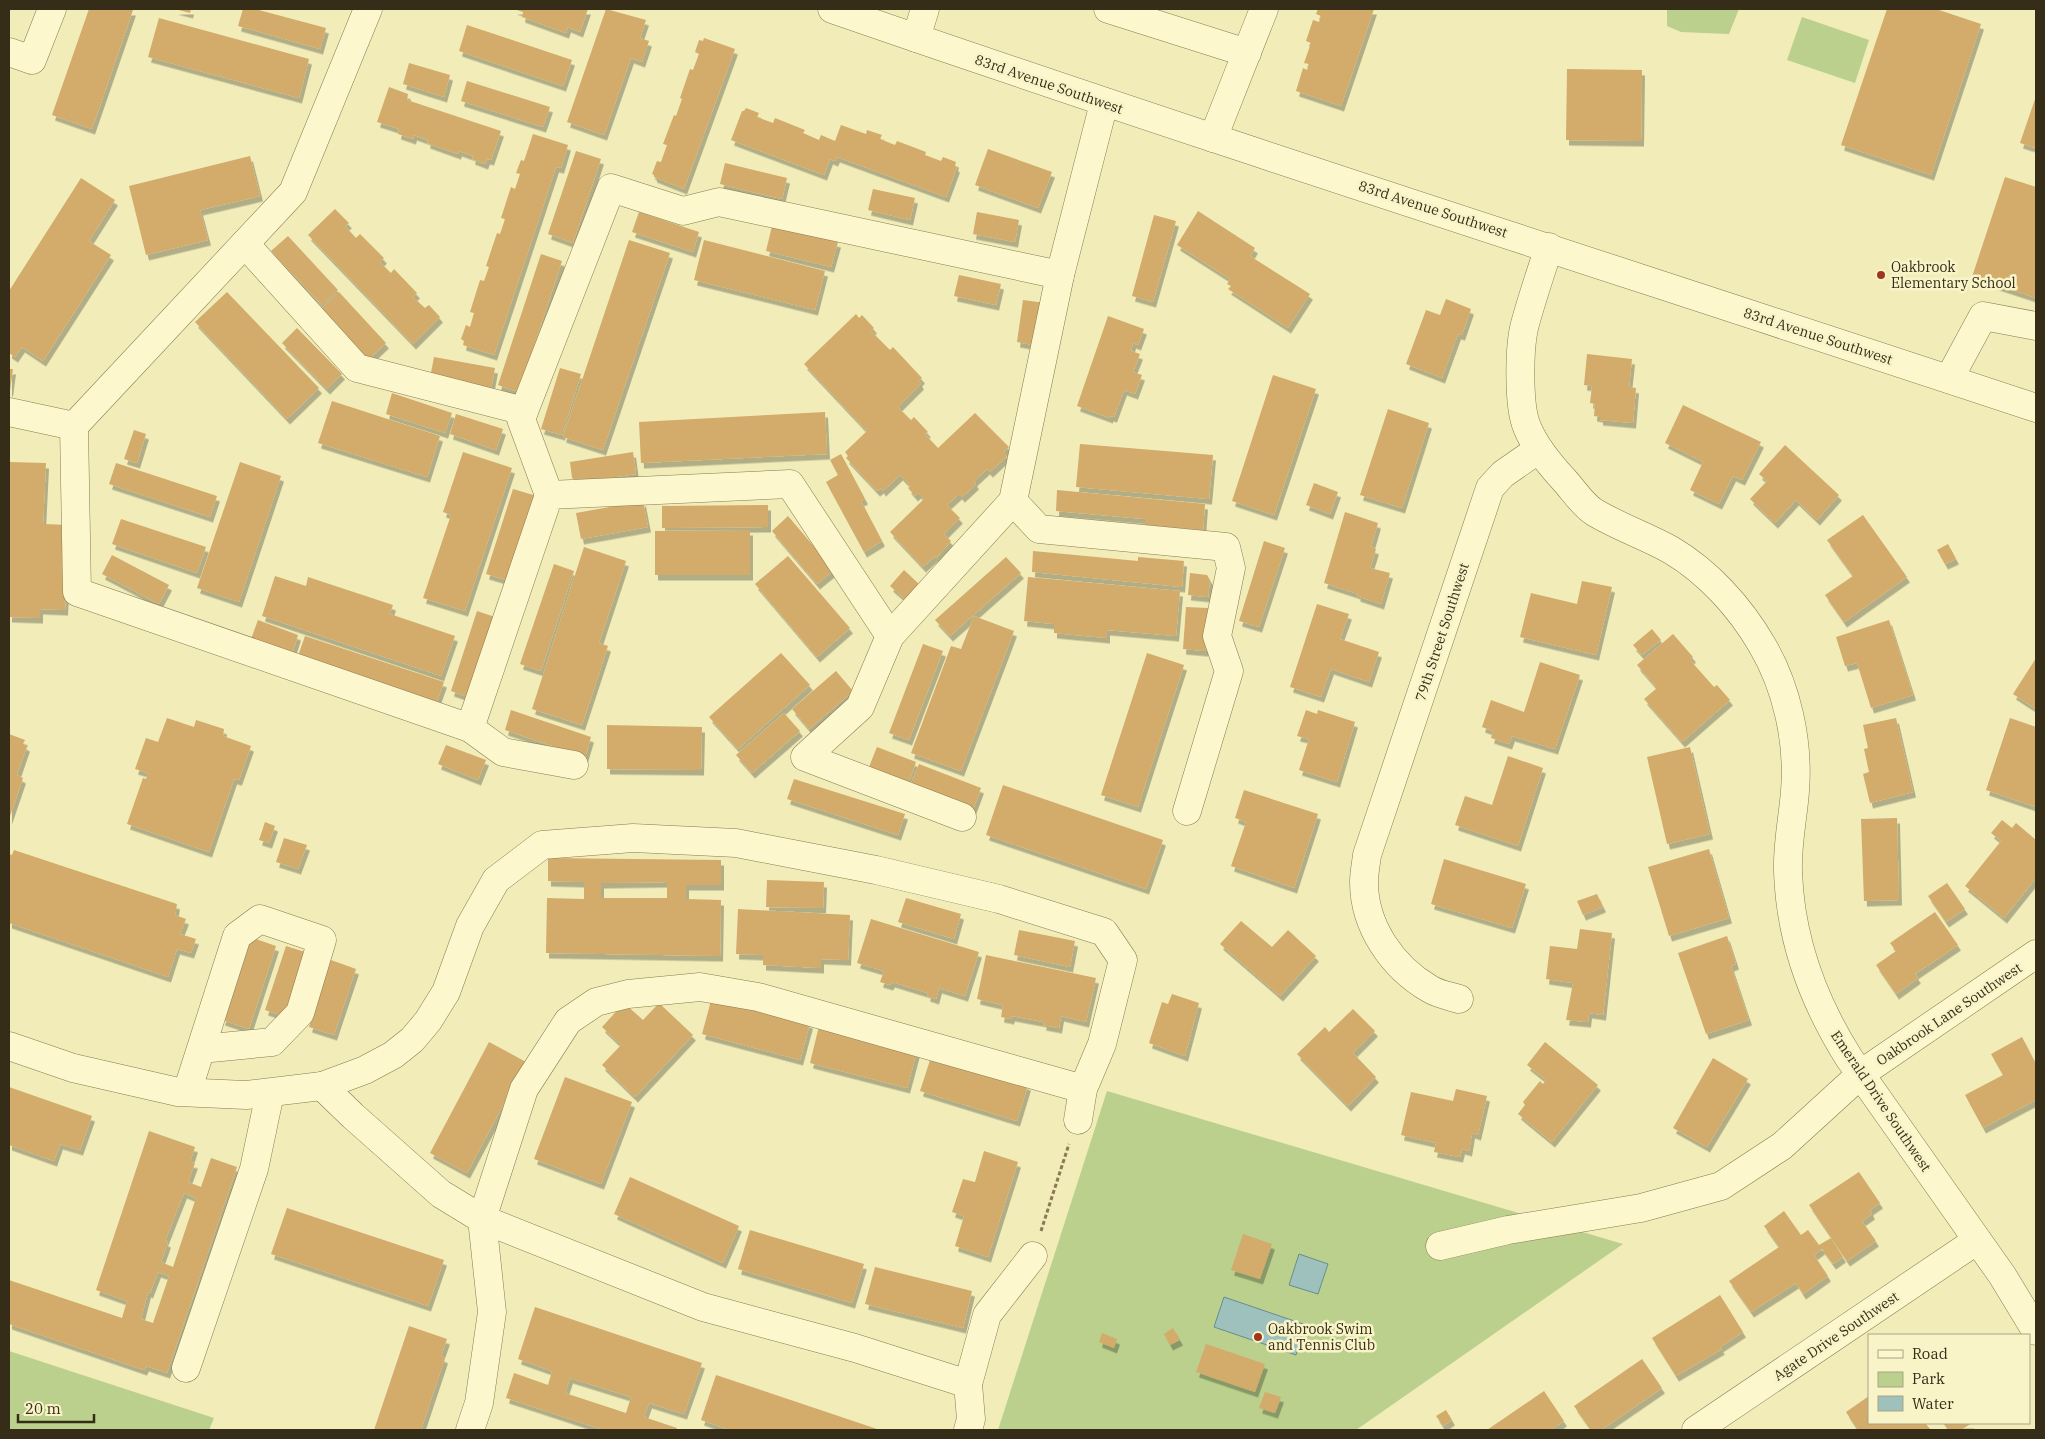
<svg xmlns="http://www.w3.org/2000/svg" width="2045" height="1439" font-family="'IBM Plex Serif',serif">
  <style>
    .green { fill: #bad08c }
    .water { fill: #9ec1be; stroke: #658e8d }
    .building { fill: #d3ab6a; fill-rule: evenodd; filter: url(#shadow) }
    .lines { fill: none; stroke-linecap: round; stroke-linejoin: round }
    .minor-casing { stroke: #897a52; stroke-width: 29 }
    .path { stroke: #897a52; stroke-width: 3; stroke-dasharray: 4 2.5; stroke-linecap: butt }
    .minor { stroke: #fcf7cc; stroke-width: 28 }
    .poi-dot { fill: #9d361d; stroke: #f8f4c8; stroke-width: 2 }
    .labels { text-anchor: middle; stroke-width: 5; stroke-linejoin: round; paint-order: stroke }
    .street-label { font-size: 14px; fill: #362d19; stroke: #f8f4c8 }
    .poi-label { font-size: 14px; fill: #362d19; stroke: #f8f4c8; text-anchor: start }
  </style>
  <defs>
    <filter id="shadow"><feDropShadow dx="3" dy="5.5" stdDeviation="0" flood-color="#0004"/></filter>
  </defs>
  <rect width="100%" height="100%" fill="#f1ecb8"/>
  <g class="green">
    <polygon points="1667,9 1739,9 1729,34 1681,32 1667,26"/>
    <polygon points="1802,17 1869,40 1855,83 1787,60"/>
    <polygon points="1107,1091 1623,1244 1356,1430 998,1430"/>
    <polygon points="9,1351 214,1418 209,1430 9,1430"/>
  </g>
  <g class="water">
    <polygon points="1299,1254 1328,1264 1318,1294 1289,1285"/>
    <polygon points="1224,1297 1306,1325 1296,1355 1214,1327"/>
  </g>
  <g class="building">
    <polygon points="89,9 133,10 92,129 52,115"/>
    <polygon points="175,9 191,9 190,13"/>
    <polygon points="243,9 255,9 326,28 320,49 238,26"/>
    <polygon points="514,9 588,9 580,32 568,27 566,33 522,17 523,12"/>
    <polygon points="606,9 646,20 640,38 649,41 642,62 631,58 604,135 567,122"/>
    <polygon points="1318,9 1374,9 1341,106 1296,91 1303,68 1307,70 1309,64 1304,63 1311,43 1306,41 1313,20 1319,22 1321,16 1316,14"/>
    <polygon points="1887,9 1936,9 1981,24 1931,175 1841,145"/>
    <polygon points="159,18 309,59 299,98 148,57"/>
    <polygon points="467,25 572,60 563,86 459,51"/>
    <polygon points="704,38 735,49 684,189 654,177 654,175 652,174 657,161 661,162 667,145 663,144 674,115 676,116 682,99 680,98 690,69 693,70 699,54 695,52 699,40 703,41"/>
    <polygon points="409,63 450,75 444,97 403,84"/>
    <polygon points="1567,69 1642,70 1641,141 1566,140"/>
    <polygon points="467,81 550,107 543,127 461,101"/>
    <polygon points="389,87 408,94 407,100 501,131 491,160 487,159 485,164 472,159 473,156 459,151 458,154 427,143 428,140 414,135 413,139 398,134 399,129 377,122"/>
    <polygon points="2036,96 2036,148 2020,143"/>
    <polygon points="746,108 759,113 757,117 773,123 775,118 805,130 803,133 819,140 821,135 835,141 841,125 866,134 867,130 882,135 880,139 895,145 897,141 926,152 925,155 941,161 943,157 956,162 955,166 957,167 946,197 837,157 835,161 830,159 824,175 731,140 742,111 744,111"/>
    <polygon points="533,134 568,145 561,168 556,167 494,355 463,345 464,341 461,339 466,325 470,327 474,313 470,312 480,280 484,281 489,267 486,266 497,233 500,234 505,219 501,218 511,187 515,189 520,174 516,173 521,160 524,161"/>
    <polygon points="988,149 1052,172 1038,208 975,185"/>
    <polygon points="576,151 601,159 573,243 548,234"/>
    <polygon points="250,156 260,196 200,210 208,240 146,255 129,186"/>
    <polygon points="725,163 787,178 782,199 720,184"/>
    <polygon points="2005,177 2036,187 2036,298 1972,277"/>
    <polygon points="81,178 115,200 89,241 111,255 43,361 22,347 15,357 9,353 9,291"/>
    <polygon points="873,189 915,198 910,220 868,210"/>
    <polygon points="335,209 349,223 345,226 356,238 360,234 384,258 380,262 391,273 394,269 417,293 413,297 425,308 429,305 440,317 413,344 308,235"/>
    <polygon points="1198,211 1255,248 1250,256 1310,294 1288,328 1228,289 1231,286 1227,284 1230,279 1177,245"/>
    <polygon points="639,212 699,232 693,252 632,232"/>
    <polygon points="977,212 1019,220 1015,242 973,234"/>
    <polygon points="1154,215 1176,221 1153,302 1132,296"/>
    <polygon points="772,226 838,242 831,267 766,251"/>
    <polygon points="288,236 338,290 322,305 271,251"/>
    <polygon points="629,240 670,253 603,450 563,437"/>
    <polygon points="704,240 825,271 815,310 694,280"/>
    <polygon points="541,254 562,261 520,388 515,391 498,385"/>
    <polygon points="959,275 1001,284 996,305 954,296"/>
    <polygon points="227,292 319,388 287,419 195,322"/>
    <polygon points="339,292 386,343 367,361 320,310"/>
    <polygon points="1446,299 1471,309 1462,335 1458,334 1442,378 1406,364 1426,310 1440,315"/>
    <polygon points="1023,300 1045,303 1039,346 1017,342"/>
    <polygon points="856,314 859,318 862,315 874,328 871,331 890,350 893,347 922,378 919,381 921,384 898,407 911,420 914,417 928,432 925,434 938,448 975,413 1009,447 1003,452 1007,456 990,472 987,469 974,481 976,484 962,497 959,494 947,505 960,518 944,534 951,541 936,558 935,556 923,567 890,532 924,499 918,493 915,496 908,488 911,486 900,475 883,491 881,488 877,491 846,458 848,456 845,452 867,431 804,364"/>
    <polygon points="1108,316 1144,329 1138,345 1133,343 1131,351 1140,354 1133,372 1142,375 1135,394 1124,390 1114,417 1110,416 1110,418 1077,406"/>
    <polygon points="297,328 342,374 327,389 282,343"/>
    <polygon points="1587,354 1632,359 1629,387 1636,388 1633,423 1600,420 1600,417 1594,416 1595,404 1590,403 1592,386 1584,385"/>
    <polygon points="434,357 495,368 491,389 430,378"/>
    <polygon points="560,368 581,374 562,435 541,429"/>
    <polygon points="9,369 13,369 10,391 9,391"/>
    <polygon points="1273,375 1316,389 1274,515 1232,501"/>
    <polygon points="392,393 452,413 445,433 386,414"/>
    <polygon points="332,401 440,436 427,477 318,443"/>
    <polygon points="1683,405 1761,442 1742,480 1733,476 1719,504 1690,490 1703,462 1665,443"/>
    <polygon points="1388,409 1429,423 1402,508 1360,495"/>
    <polygon points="825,412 827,454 641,463 639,422"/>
    <polygon points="456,414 503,429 496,450 450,434"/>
    <polygon points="134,430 146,434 137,463 124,459"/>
    <polygon points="1080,444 1213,455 1209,499 1076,487"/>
    <polygon points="1785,445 1839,495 1817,520 1796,500 1775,523 1750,499 1767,481 1759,474"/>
    <polygon points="463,452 512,468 465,611 423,598 451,515 443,512"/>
    <polygon points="633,452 636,474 579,482 572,478 570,462"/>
    <polygon points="841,454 865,499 861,501 882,541 864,552 826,482 838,475 830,460"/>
    <polygon points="9,462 46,463 43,524 69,525 65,610 40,609 40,618 9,617"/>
    <polygon points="240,462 281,476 239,602 197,588"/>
    <polygon points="116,463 217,496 210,517 109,484"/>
    <polygon points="1314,483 1338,492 1330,514 1306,505"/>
    <polygon points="513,489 540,497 513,582 486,574"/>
    <polygon points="1057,490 1205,504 1203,530 1145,525 1145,519 1056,511"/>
    <polygon points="643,501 648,527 581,539 576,513"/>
    <polygon points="768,505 768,527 662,528 662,506"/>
    <polygon points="1345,512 1378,523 1371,547 1376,549 1370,568 1390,573 1381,604 1357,596 1358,594 1324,583"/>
    <polygon points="1863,515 1907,577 1844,622 1825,595 1853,576 1827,540"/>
    <polygon points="788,516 834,570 817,584 772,531"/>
    <polygon points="121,519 206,547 197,573 112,544"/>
    <polygon points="750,530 750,575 655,575 655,531"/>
    <polygon points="1264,541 1285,548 1259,627 1239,621"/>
    <polygon points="1948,544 1956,559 1945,564 1937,550"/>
    <polygon points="584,547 626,561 599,643 608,646 582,725 532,709"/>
    <polygon points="1033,551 1138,561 1138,557 1184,561 1182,587 1032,572"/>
    <polygon points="112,555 169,585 159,604 102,574"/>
    <polygon points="788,556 850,628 817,657 755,584"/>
    <polygon points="1006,557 1021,573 950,636 935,620"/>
    <polygon points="554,564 574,571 541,671 520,664"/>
    <polygon points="904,570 919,584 905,599 890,586"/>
    <polygon points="1190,573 1207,575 1210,580 1208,597 1188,595"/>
    <polygon points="275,576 306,586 308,577 393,605 390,614 455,636 441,676 262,616"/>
    <polygon points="1028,577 1180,591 1176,636 1107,630 1107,638 1054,633 1054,624 1024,621"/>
    <polygon points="1582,581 1612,587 1596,655 1520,637 1531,593 1577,604"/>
    <polygon points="1317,604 1349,614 1340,639 1379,652 1369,682 1331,669 1321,697 1290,687"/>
    <polygon points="1186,607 1208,608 1205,651 1183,649"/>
    <polygon points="477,611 498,618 468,697 451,691"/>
    <polygon points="974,616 1014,631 961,771 911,753 951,646 961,649"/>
    <polygon points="258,620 298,635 292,654 251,639"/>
    <polygon points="1889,620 1913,695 1871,708 1857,663 1845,666 1836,637"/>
    <polygon points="1652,629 1661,640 1642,655 1633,645"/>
    <polygon points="1673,634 1693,657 1690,660 1714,687 1717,685 1730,700 1682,742 1644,699 1657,688 1637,665"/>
    <polygon points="305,636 444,682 435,707 298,656"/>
    <polygon points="923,644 943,651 909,740 889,733"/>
    <polygon points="781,653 810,685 738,749 709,717"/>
    <polygon points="1147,653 1184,665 1138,807 1101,795"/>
    <polygon points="2036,658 2036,709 2013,694"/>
    <polygon points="1540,662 1580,675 1555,749 1512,736 1509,744 1491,738 1493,731 1482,727 1491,700 1524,712"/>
    <polygon points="836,671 853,691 809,729 792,709"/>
    <polygon points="511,710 591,737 585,757 505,730"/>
    <polygon points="1306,710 1317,714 1318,710 1355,722 1337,782 1299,770 1309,739 1297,736"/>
    <polygon points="784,713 800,731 752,773 736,755"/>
    <polygon points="167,718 194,727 196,720 224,729 223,736 251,746 239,780 234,779 209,852 127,824 143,778 146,779 148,773 135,769 146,738 158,742"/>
    <polygon points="1896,718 1913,792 1870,803 1863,774 1869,772 1864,749 1868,748 1863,725"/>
    <polygon points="2010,718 2036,727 2036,807 1986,790"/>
    <polygon points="607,725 702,727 701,770 607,769"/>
    <polygon points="9,734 25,740 23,744 27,746 17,775 23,778 9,819"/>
    <polygon points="446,745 486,760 478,780 438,764"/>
    <polygon points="877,747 916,762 909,782 869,767"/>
    <polygon points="1690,747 1710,834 1667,844 1647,757"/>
    <polygon points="1508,756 1543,768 1518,846 1455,825 1465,796 1492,805"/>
    <polygon points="919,764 981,788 972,812 909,788"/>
    <polygon points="794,779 905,814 898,835 787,799"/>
    <polygon points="1003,785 1163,840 1146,889 986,835"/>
    <polygon points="1244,790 1318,814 1294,888 1231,866 1246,822 1235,818"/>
    <polygon points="1897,818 1899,900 1864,901 1861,819"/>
    <polygon points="2002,820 2012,828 2016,823 2036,840 2036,878 2004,918 1965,886 2001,841 1991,833"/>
    <polygon points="265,822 275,826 269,843 259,840"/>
    <polygon points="284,838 307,845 298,869 276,862"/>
    <polygon points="1709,849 1729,918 1669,936 1648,867"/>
    <polygon points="14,850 177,904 175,915 186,919 180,934 196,939 191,953 177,949 168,977 9,923 9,854 12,855"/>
    <path d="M548,858L721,860V885H686V899L721,900L720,956L546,953L547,898L584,899V882L548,881ZM667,882V898H601V883Z"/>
    <polygon points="1444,859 1526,884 1512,928 1431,904"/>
    <polygon points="767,880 824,882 823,908 766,907"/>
    <polygon points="1947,883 1965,909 1946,922 1928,896"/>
    <polygon points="1597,894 1603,907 1583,915 1577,901"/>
    <polygon points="906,898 961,914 954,939 898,922"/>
    <polygon points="738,909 850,915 848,960 821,959 821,968 763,965 763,955 736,954"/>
    <polygon points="1935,912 1958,945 1915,974 1918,978 1896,994 1876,965 1896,951 1890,943"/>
    <polygon points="871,919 979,952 965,996 939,988 936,999 927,996 928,993 892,982 890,985 880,982 884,971 857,963"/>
    <polygon points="1241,921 1272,947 1288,930 1316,956 1280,996 1220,944"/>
    <polygon points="1580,929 1612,933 1603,1015 1589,1013 1588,1022 1566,1020 1573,983 1546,979 1550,946 1577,949"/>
    <polygon points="1019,930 1075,941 1070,967 1014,955"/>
    <polygon points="1727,936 1736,964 1731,966 1749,1020 1706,1034 1678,953"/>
    <polygon points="250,937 276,946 249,1029 222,1020"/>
    <polygon points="286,946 308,953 286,1017 265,1010"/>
    <polygon points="986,955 1096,978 1086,1022 1061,1016 1059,1028 1043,1025 1044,1022 1012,1016 1011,1019 1001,1017 1003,1005 977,999"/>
    <polygon points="331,960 356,969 334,1035 309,1027"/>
    <polygon points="1172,994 1199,1003 1185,1056 1149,1043 1162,1002 1168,1004"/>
    <polygon points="712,997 810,1023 800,1060 702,1034"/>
    <polygon points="624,1003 643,1020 659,1003 693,1035 635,1097 602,1065 621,1045 602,1027"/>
    <polygon points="1353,1009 1375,1031 1353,1053 1376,1077 1348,1106 1297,1054 1325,1027 1329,1032"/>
    <polygon points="819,1026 917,1051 907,1088 810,1063"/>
    <polygon points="2022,1037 2036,1064 2036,1100 1983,1128 1965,1095 2003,1075 1991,1054"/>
    <polygon points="489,1042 526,1062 467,1173 430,1153"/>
    <polygon points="1545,1042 1598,1085 1552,1142 1518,1114 1525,1105 1523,1102 1540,1081 1543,1084 1546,1080 1527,1065"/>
    <polygon points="932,1054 1028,1085 1017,1121 920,1091"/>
    <polygon points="1713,1058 1748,1079 1707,1147 1673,1128"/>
    <polygon points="565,1077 632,1102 601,1184 534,1159"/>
    <polygon points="9,1087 92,1116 80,1150 60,1144 54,1161 9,1145"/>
    <polygon points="1456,1089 1487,1096 1478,1135 1472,1133 1469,1151 1462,1149 1460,1157 1434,1152 1436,1143 1401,1135 1411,1092 1453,1101"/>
    <path d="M149,1131L195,1147L190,1162L195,1163L188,1182L201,1187L211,1158L237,1167L167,1373L146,1366L144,1370L9,1324V1280L122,1318L127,1301L96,1290ZM184,1193L196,1198L173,1267L161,1262L168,1242L165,1241ZM158,1272L169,1276L153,1323L141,1319L148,1292L150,1293Z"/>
    <polygon points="984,1151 1018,1162 988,1257 955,1246 964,1216 952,1212 963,1179 975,1182"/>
    <polygon points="1859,1172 1880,1203 1870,1210 1872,1214 1862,1221 1876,1241 1847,1261 1809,1205"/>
    <polygon points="630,1177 739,1226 723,1263 614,1214"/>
    <polygon points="287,1208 444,1260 428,1306 271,1254"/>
    <polygon points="1784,1211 1801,1235 1808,1230 1819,1245 1831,1238 1843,1257 1833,1264 1822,1249 1814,1255 1828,1276 1803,1294 1796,1283 1751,1312 1729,1281 1779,1247 1764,1226"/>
    <polygon points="750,1230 864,1264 852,1303 738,1269"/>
    <polygon points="1243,1234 1272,1244 1260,1279 1231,1270"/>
    <polygon points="875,1267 972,1291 963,1328 865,1304"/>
    <polygon points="1720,1295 1743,1332 1720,1347 1722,1349 1676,1376 1652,1338"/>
    <path d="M535,1307L702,1363L684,1414L649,1403L644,1417L677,1428L676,1430H604L506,1398L514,1373L548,1385L552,1371L518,1359ZM570,1378L631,1397L626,1413L565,1393Z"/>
    <polygon points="409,1326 447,1339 441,1356 445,1358 421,1430 374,1430"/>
    <polygon points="1173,1328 1180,1340 1170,1345 1164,1334"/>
    <polygon points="1102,1333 1117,1339 1114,1348 1099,1342"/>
    <polygon points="1206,1344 1265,1364 1255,1392 1196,1372"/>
    <polygon points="1642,1359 1662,1388 1601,1430 1591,1430 1574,1406"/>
    <polygon points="716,1375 880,1430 730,1430 701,1420"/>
    <polygon points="1544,1391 1564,1421 1551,1430 1487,1430"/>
    <polygon points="1265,1392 1281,1397 1275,1413 1259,1408"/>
    <polygon points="1869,1396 1869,1423 1925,1423 1931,1430 1855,1430 1857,1429 1846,1412"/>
    <polygon points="1446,1410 1452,1420 1443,1426 1436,1416"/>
    <polygon points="1943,1423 1972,1423 1961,1430 1948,1430"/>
  </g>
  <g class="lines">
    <g class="minor-casing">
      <g id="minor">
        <polyline points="368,9 293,192 74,426 77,592 470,728 549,495 790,484 890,636"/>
        <path d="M832,9C1231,147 1634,275 2036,408"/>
        <polyline points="1108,9 1247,53"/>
        <polyline points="916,38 925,9"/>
        <polyline points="9,52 32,60 52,9"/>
        <polyline points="1213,138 1264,9"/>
        <polyline points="245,244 357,368 524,411"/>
        <path d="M1549,247C1541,272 1532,298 1525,324C1519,346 1518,406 1527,427C1535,447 1551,466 1565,481C1574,491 1583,505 1594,512C1619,527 1646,536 1671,550C1708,572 1740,607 1762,645C1787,687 1799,742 1795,791C1793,818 1787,844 1788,871C1790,938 1813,1001 1849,1058L2002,1275L2036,1331"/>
        <polyline points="1949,379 1983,316 2036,326"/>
        <polyline points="9,412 74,426"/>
        <polyline points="549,495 521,419 611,188 683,211 719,202 1060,275"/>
        <polyline points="1013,501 1039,529 1226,547 1231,568 1217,636 1229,671 1187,811"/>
        <polyline points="470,728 503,752 574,765"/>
        <polyline points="962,817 805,757 860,707 890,636 1013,501 1060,275 1104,103"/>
        <path d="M1459,999C1449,996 1438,994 1430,989C1392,967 1364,926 1364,882C1364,873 1366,864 1367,855L1490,488L1503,474L1539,449"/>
        <polyline points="9,1046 73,1068 178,1092 246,1095 322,1086 365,1070 393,1055 412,1040 428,1021 446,992 470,926 496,880 542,845 633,838 736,843 876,870 999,899 1104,932 1123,960 1102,1044 1083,1089 1078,1120"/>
        <polyline points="322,1086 353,1116 441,1194 482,1219 492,1312 479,1403 470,1430"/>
        <polyline points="187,1092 237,936 260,919 322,940 300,1013 272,1042 201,1049"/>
        <polyline points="1440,1246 1508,1230 1641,1208 1721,1186 1782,1146 1862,1073 2036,954"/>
        <polyline points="186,1368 254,1169 270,1093"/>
        <polyline points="968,1384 855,1348 703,1307 482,1219 524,1089 568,1021 596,1002 628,994 700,987 758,997 1083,1089"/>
        <polyline points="968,1430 971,1419 968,1384 987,1315 1033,1256"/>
        <polyline points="1696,1430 1976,1241"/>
      </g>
    </g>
    <polyline class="path" points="1041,1231 1069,1144"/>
    <use href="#minor" class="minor"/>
  </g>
  <g class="poi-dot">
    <circle cx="1881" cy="275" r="5"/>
    <circle cx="1258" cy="1337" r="5"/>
  </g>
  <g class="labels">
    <g class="street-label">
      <text transform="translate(1049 84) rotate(19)" y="5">83rd Avenue Southwest</text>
      <text transform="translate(1433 209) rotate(18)" y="5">83rd Avenue Southwest</text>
      <text transform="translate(1818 336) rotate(18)" y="5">83rd Avenue Southwest</text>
      <text transform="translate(1442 632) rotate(-72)" y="5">79th Street Southwest</text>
      <text transform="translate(1949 1014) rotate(-34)" y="5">Oakbrook Lane Southwest</text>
      <text transform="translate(1881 1101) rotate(56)" y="5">Emerald Drive Southwest</text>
      <text transform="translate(1836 1336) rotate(-34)" y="5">Agate Drive Southwest</text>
    </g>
    <g class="poi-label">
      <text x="1891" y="272">Oakbrook<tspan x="1891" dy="16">Elementary School</tspan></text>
      <text x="1268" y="1334">Oakbrook Swim<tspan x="1268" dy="16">and Tennis Club</tspan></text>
    </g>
  </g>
  <rect width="2045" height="1439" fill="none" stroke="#362d19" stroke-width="20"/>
  <rect x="1868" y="1334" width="162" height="90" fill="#f8f4c8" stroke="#aaa482"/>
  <rect x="1878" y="1350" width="25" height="8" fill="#fcf7cc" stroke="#aaa482"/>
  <text x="1912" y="1359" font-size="15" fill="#362d19">Road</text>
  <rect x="1878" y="1372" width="25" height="15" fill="#bad08c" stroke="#aaa482"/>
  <text x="1912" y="1384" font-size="15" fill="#362d19">Park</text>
  <rect x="1878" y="1396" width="25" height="15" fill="#9ec1be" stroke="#aaa482"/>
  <text x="1912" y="1409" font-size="15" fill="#362d19">Water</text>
  <path d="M18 1414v8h76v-8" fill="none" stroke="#362d19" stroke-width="2.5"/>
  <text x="25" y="1414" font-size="15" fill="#362d19" stroke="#f8f4c8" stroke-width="4" paint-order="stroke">20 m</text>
</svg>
